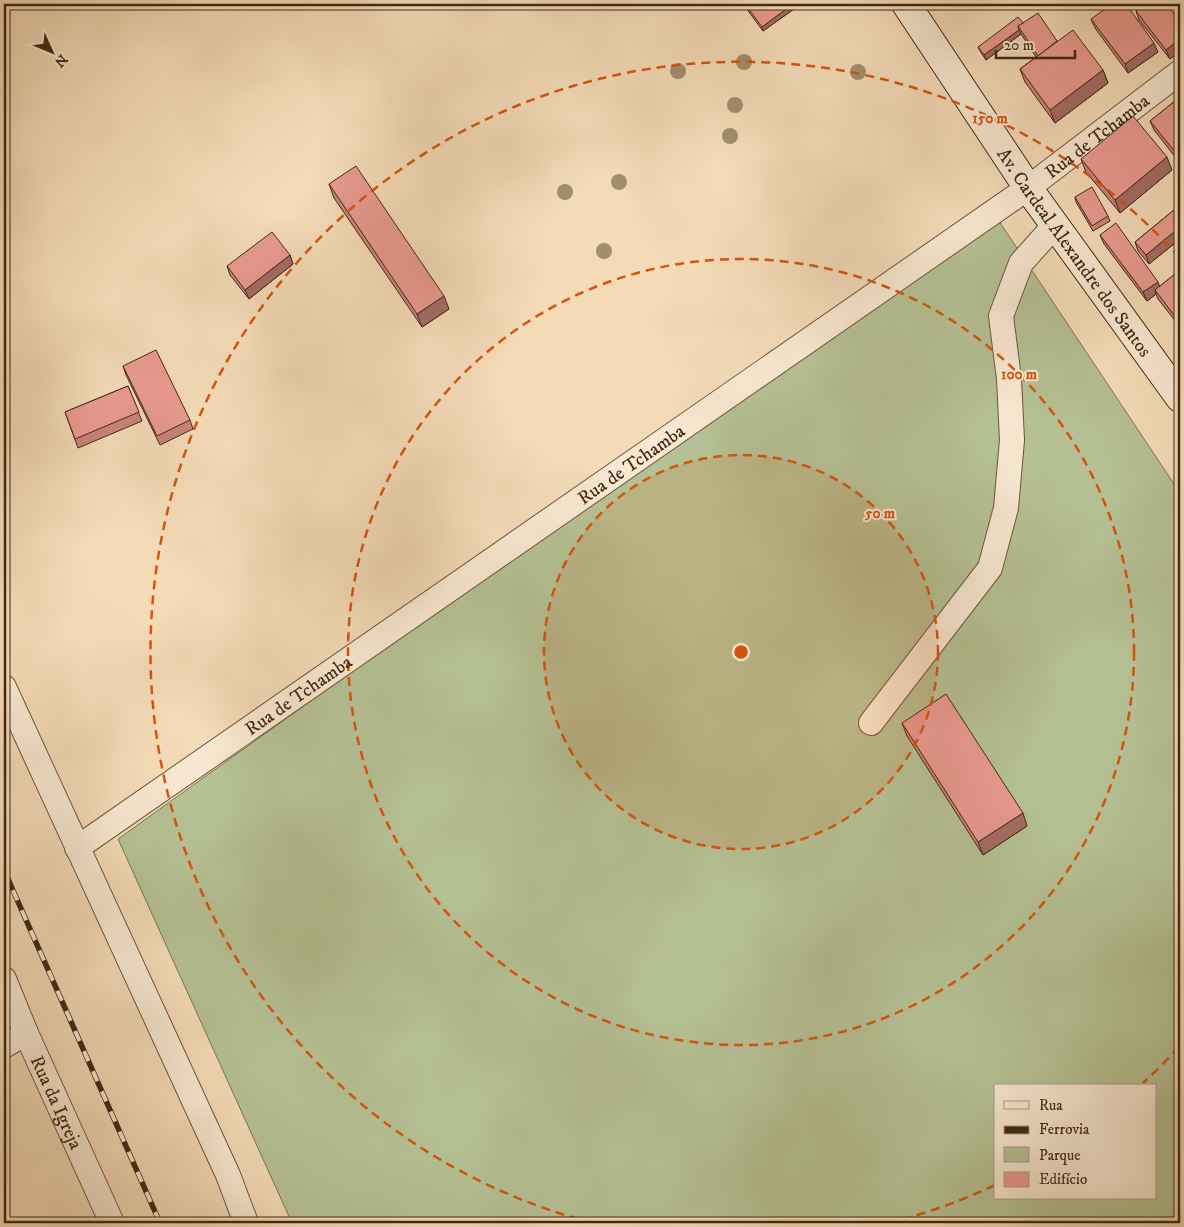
<svg xmlns="http://www.w3.org/2000/svg" width="1184" height="1227" font-family="'IM FELL DW Pica',serif">
  <style>
    .green { fill: #b5c194; stroke: #7a7554; fill-rule: evenodd }
    .lines { fill: none; stroke-linecap: round; stroke-linejoin: round }
    .minor-casing { stroke: #6d563d; stroke-width: 26 }
    .secondary-casing { stroke: #402914; stroke-width: 30 }
    .minor { stroke: #f8e8d1; stroke-width: 24 }
    .secondary { stroke: #f8e8d1; stroke-width: 28 }
    .rail-casing { stroke: #402914; stroke-width: 5.5 }
    .rail { stroke: #f8e8d1; stroke-width: 4; stroke-dasharray: 11; stroke-linecap: butt }
    .tree { fill: #a18e6f }
    .wall { fill: #c9847d; stroke: #402914 }
    .shaded-wall { fill: #a46c66; stroke: #402914 }
    .building { fill: #ea9a91; stroke: #402914 }
    .ring { fill: none; stroke: #d7540d; stroke-width: 2.5; stroke-dasharray: 9 6 }
    .labels { text-anchor: middle; stroke-width: 4; stroke-linejoin: round; paint-order: stroke }
    .street-label { font-size: 19px; fill: #402914; stroke: #f8e8d1 }
    .centre { fill: #d7540d; stroke: #f8e8d1; stroke-width: 2.5 }
    .ring-label { font-size: 15px; text-anchor: middle; font-weight: bold; fill: #d7540d; stroke: #f8e8d1; stroke-width: 4; stroke-linejoin: round; paint-order: stroke }
  </style>
  <rect width="100%" height="100%" fill="#f4dbb8"/>
  <filter id="stains"><feTurbulence type="fractalNoise" baseFrequency=".004" numOctaves="4"/><feColorMatrix values="0 0 0 0 .2 0 0 0 0 .09 0 0 0 0 .02 0 0 0 .5 -.17"/></filter>
  <radialGradient id="worn" r=".72"><stop offset=".6" stop-color="#630" stop-opacity="0"/><stop offset="1" stop-color="#630" stop-opacity=".3"/></radialGradient>
  <path class="green" d="M993,212L1180,493V1223H292L118,839ZM995,1086H1155V1198H995Z"/>
  <g class="lines">
    <g class="minor-casing">
      <g id="minor">
        <polyline points="4,687 228,1175 246,1223"/>
        <polyline points="871,723 990,568 1006,508 1012,440 1009,379 1001,316 1021,263 1055,225"/>
        <path id="s1" d="M77,848L1028,188L1180,72"/>
        <path id="s2" d="M4,979L26,1033L112,1223"/>
        <polyline points="4,1046 26,1033"/>
      </g>
    </g>
    <g class="secondary-casing">
      <g id="secondary">
        <path id="s3" d="M906,4L1028,188L1180,398"/>
      </g>
    </g>
    <use href="#minor" class="minor"/>
    <use href="#secondary" class="secondary"/>
    <g class="rail-casing">
      <polyline id="rail" points="4,870 160,1223"/>
    </g>
    <use href="#rail" class="rail"/>
  </g>
  <g class="tree">
    <circle cx="744" cy="62" r="8"/>
    <circle cx="678" cy="71" r="8"/>
    <circle cx="858" cy="72" r="8"/>
    <circle cx="735" cy="105" r="8"/>
    <circle cx="730" cy="136" r="8"/>
    <circle cx="619" cy="182" r="8"/>
    <circle cx="565" cy="192" r="8"/>
    <circle cx="604" cy="251" r="8"/>
  </g>
  <g class="wall">
    <polygon points="743,4 801,4 763,31"/>
    <polygon points="1136,11 1180,22 1180,51 1170,59 1139,20"/>
    <polygon points="1091,19 1158,52 1128,73 1095,28"/>
    <polygon points="1023,23 1057,41 1103,70 1108,83 1055,123 1025,82 1020,69 1036,57 1021,34 986,60 980,51 978,47"/>
    <polygon points="1180,97 1180,163 1154,130 1150,121"/>
    <polygon points="1081,159 1172,170 1120,213 1086,172"/>
    <polygon points="329,184 449,309 422,327 334,198"/>
    <polygon points="1075,197 1108,216 1110,221 1093,231 1076,202"/>
    <polygon points="1180,205 1180,239 1149,264 1138,251 1135,242"/>
    <polygon points="1100,235 1160,286 1180,270 1180,327 1158,299 1156,294 1147,301 1104,244"/>
    <polygon points="290,255 293,264 249,299 230,275 227,266"/>
    <polygon points="123,366 190,420 193,429 160,445 126,375"/>
    <polygon points="128,386 142,421 78,448 65,412"/>
    <polygon points="902,723 1027,826 983,855 907,736"/>
  </g>
  <g class="shaded-wall">
    <polygon points="793,4 801,4 763,31 762,27"/>
    <polygon points="1019,30 1021,34 986,60 984,55"/>
    <polygon points="1180,39 1180,51 1170,59 1166,50"/>
    <polygon points="1154,43 1158,52 1128,73 1125,64"/>
    <polygon points="1103,70 1108,83 1055,123 1050,110"/>
    <polygon points="1167,157 1172,170 1120,213 1115,200"/>
    <polygon points="1180,227 1180,235 1178,232 1180,239 1149,264 1146,255"/>
    <polygon points="290,255 293,264 249,299 245,290"/>
    <polygon points="1158,282 1161,290 1155,290 1156,294 1147,301 1143,292"/>
    <polygon points="444,296 449,309 422,327 417,314"/>
    <polygon points="1023,813 1027,826 983,855 978,842"/>
  </g>
  <g class="building">
    <polygon points="745,4 793,4 762,27"/>
    <polygon points="1112,4 1126,4 1154,43 1125,64 1091,19"/>
    <polygon points="1146,4 1166,4 1180,22 1180,39 1166,50 1136,11"/>
    <polygon points="1038,13 1057,41 1038,56 1018,26"/>
    <polygon points="1018,17 1023,23 1018,26 1019,30 984,55 978,47"/>
    <polygon points="1073,30 1103,70 1050,110 1020,69"/>
    <polygon points="1180,97 1180,158 1150,121"/>
    <polygon points="1133,116 1167,157 1115,200 1081,159"/>
    <polygon points="356,166 444,296 417,314 329,184"/>
    <polygon points="1092,187 1108,216 1092,226 1075,197"/>
    <polygon points="1180,205 1180,227 1146,255 1135,242"/>
    <polygon points="1116,223 1158,282 1143,292 1100,235"/>
    <polygon points="272,232 290,255 245,290 227,266"/>
    <polygon points="1180,270 1180,323 1155,290"/>
    <polygon points="156,350 190,420 157,436 123,366"/>
    <polygon points="128,386 139,412 75,439 65,412"/>
    <polygon points="946,694 1023,813 978,842 902,723"/>
  </g>
  <circle cx="741" cy="652" r="197" fill="#d7540d" fill-opacity=".12"/>
  <g class="ring">
    <circle cx="741" cy="652" r="197"/>
    <circle cx="741" cy="652" r="393"/>
    <path d="M1179 1047A590 590 0 0 1 1143 1083M995 1185A590 590 0 0 1 889 1223M593 1223A590 590 0 1 1 1179 257"/>
  </g>
  <g class="labels">
    <g class="street-label">
      <text dy="7" stroke="none"><textPath href="#s1" startOffset="1244">Rua de Tchamba</textPath></text>
      <text dy="7" stroke="none"><textPath href="#s3" startOffset="300">Av. Cardeal Alexandre dos Santos</textPath></text>
      <text dy="7" stroke="none"><textPath href="#s1" startOffset="674">Rua de Tchamba</textPath></text>
      <text dy="7" stroke="none"><textPath href="#s1" startOffset="269">Rua de Tchamba</textPath></text>
      <text dy="7" stroke="none"><textPath href="#s2" startOffset="134">Rua da Igreja</textPath></text>
    </g>
  </g>
  <circle cx="741" cy="652" r="8" class="centre"/>
  <g class="ring-label">
    <text x="990" y="123">150 m</text>
    <text x="1019" y="379">100 m</text>
    <text x="880" y="518">50 m</text>
  </g>
  <rect width="1184" height="1227" fill="none" stroke="#f4dbb8" stroke-width="20"/>
  <rect x="5" y="5" width="1174" height="1217" fill="none" stroke="#402914" stroke-width="2.5"/>
  <rect x="10" y="10" width="1164" height="1207" fill="none" stroke="#402914"/>
  <rect x="994" y="1084" width="162" height="115" fill="#f8e8d1" stroke="#ae9c85"/>
  <rect x="1004" y="1101" width="25" height="8" fill="#f8e8d1" stroke="#ae9c85"/>
  <text x="1039" y="1110" font-size="15" fill="#402914">Rua</text>
  <rect x="1004" y="1126" width="25" height="8" fill="#402914" stroke="#ae9c85"/>
  <text x="1039" y="1134" font-size="15" fill="#402914">Ferrovia</text>
  <rect x="1004" y="1147" width="25" height="15" fill="#b5c194" stroke="#ae9c85"/>
  <text x="1039" y="1160" font-size="15" fill="#402914">Parque</text>
  <rect x="1004" y="1172" width="25" height="15" fill="#ea9a91" stroke="#ae9c85"/>
  <text x="1039" y="1184" font-size="15" fill="#402914">Edifício</text>
  <g transform="translate(52 52) rotate(134)" stroke="#f8e8d1" stroke-width="4" paint-order="stroke">
  <path d="M0-4L9 19L0 12L-9 19Z" fill="#402914"/>
  <text y="-8" font-size="14" font-weight="bold" text-anchor="middle" fill="#402914">N</text>
  </g>
  <path d="M996 50v8h79v-8" fill="none" stroke="#402914" stroke-width="2.5"/>
  <text x="1004" y="50" font-size="15" fill="#402914" stroke="#f8e8d1" stroke-width="4" paint-order="stroke">20 m</text>
  <rect width="100%" height="100%" filter="url(#stains)"/>
  <rect width="100%" height="100%" fill="url(#worn)"/>
</svg>
